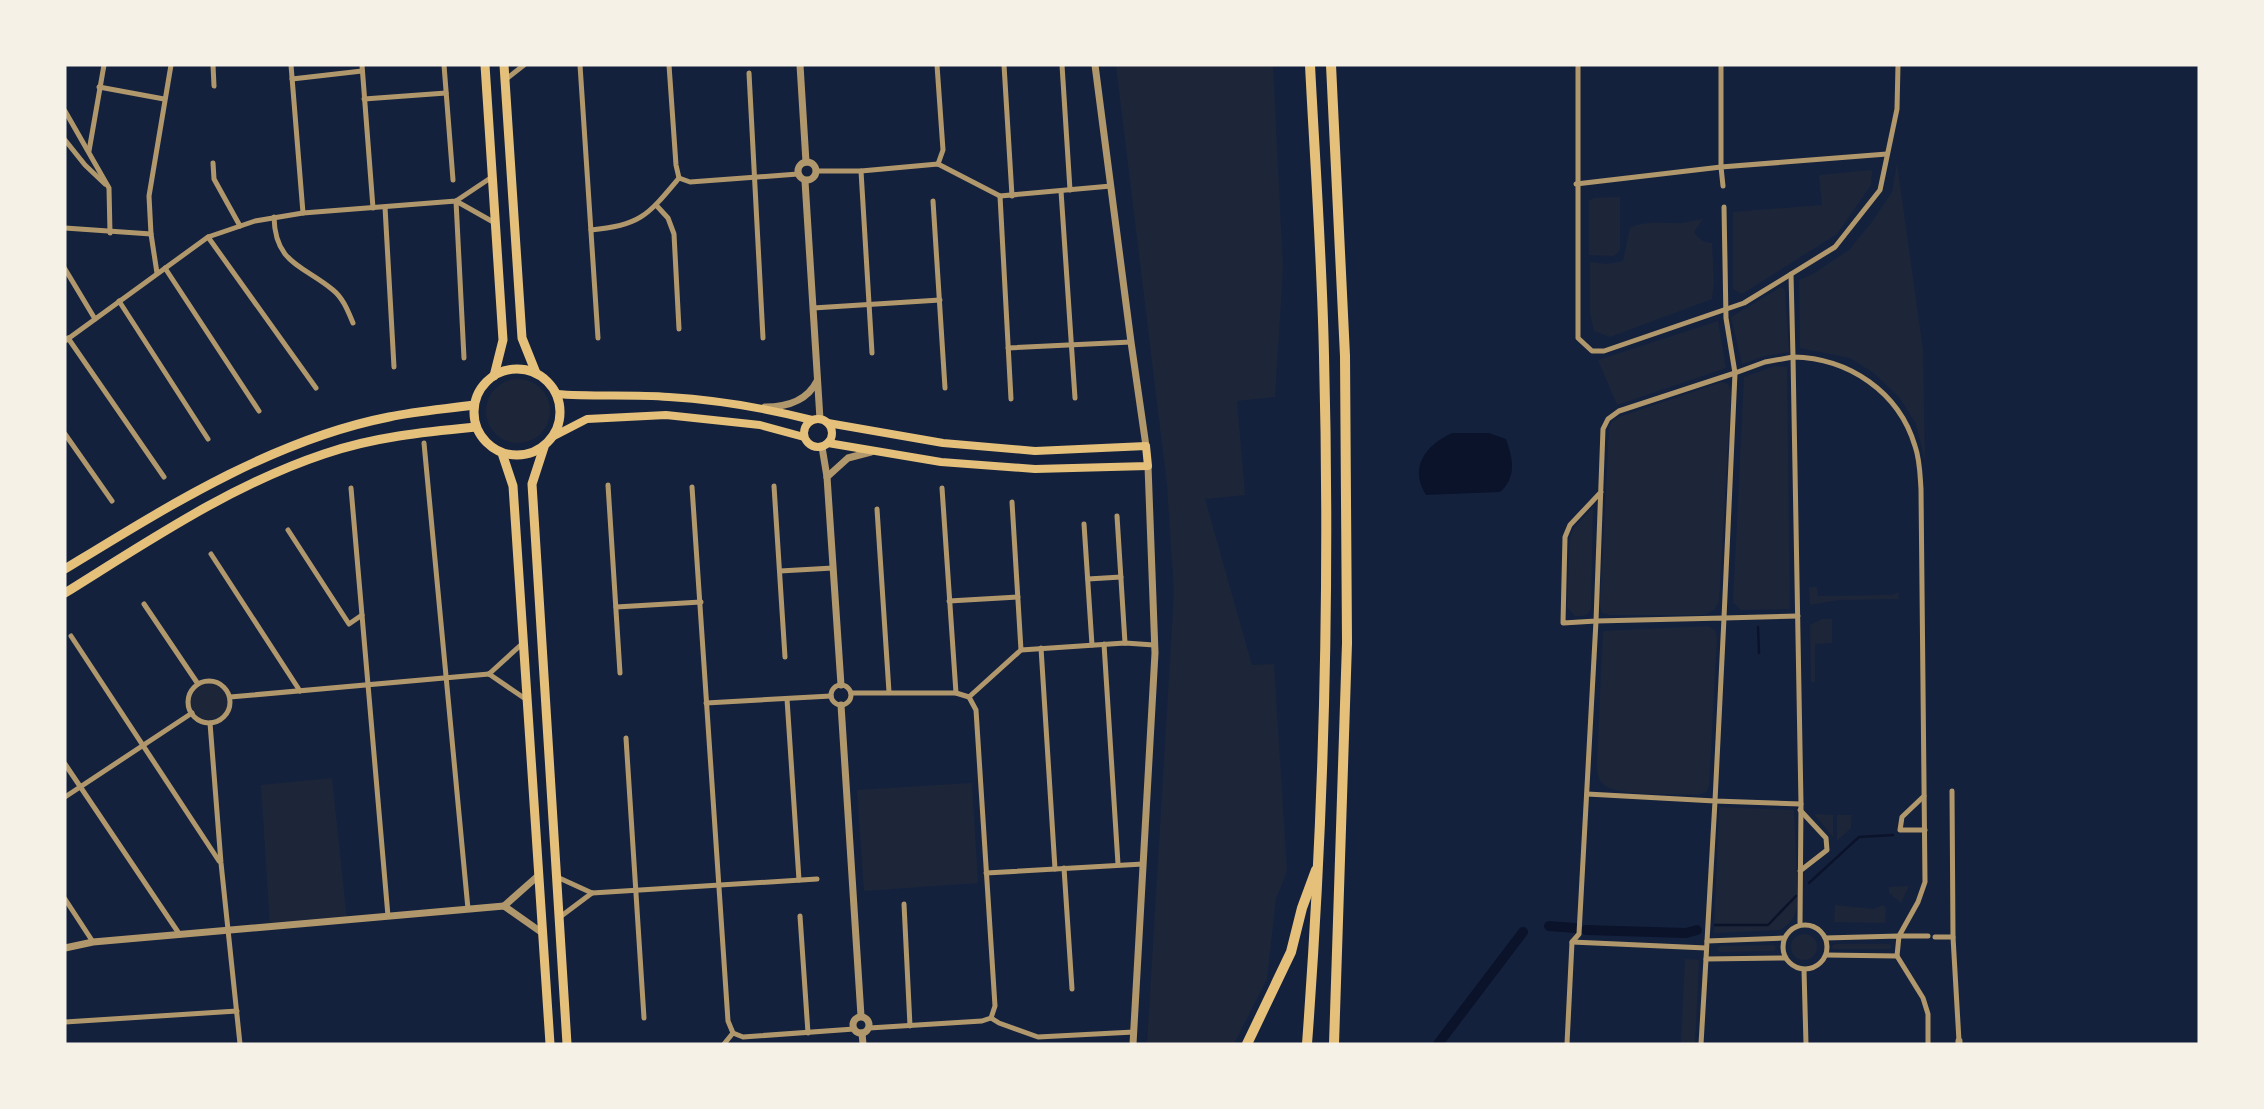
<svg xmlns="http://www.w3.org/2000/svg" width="2264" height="1109" font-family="'Sofia Sans Condensed',sans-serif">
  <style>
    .green { fill: #1d2539 }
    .water { fill: #0b132b }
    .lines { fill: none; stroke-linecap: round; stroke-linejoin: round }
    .stream { stroke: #0b132b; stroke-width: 2.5 }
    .canal { stroke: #0b132b; stroke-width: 10 }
    .minor { stroke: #b1986c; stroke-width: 5 }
    .tertiary { stroke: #b1986c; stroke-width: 7 }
    .secondary { stroke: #e5c07b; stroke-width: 8 }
    .primary { stroke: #e5c07b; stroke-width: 9 }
    .motorway { stroke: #e5c07b; stroke-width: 10 }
  </style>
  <rect width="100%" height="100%" fill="#14213d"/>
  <g class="green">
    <polygon points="1116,65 1273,65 1283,269 1275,397 1237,401 1245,495 1205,499 1252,665 1274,664 1287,871 1276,899 1267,979 1234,1044 1147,1044 1174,593 1167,485"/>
    <polygon points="1897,163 1923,350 1925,461 1916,424 1900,398 1875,374 1850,358 1800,348 1799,280 1813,274 1849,250 1872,222 1892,192"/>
    <polygon points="1872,170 1871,185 1837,234 1742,294 1733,289 1733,212 1822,205 1819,175"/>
    <polygon points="1620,197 1620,250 1614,256 1589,255 1589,201 1594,198"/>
    <path d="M1703,219L1694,232C1698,239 1704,243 1712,243L1714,282L1712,299L1610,337L1594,331L1590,313V262L1607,264L1623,261L1630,228C1642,221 1661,223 1675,223C1683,224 1694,220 1703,219Z"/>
    <polygon points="1781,287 1785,290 1789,352 1765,356 1742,364 1731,317"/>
    <polygon points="1718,321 1726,368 1617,405 1598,360"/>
    <polygon points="1775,366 1787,367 1790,609 1741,610 1733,603 1744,377"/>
    <circle cx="518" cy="411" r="32"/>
    <polygon points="1722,382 1728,384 1731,392 1719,602 1714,610 1705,615 1610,615 1602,613 1600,606 1609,430 1612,421 1619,417"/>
    <path d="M1593,507L1591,608C1588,617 1583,616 1575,616L1567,607L1570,538L1574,528Z"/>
    <polygon points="1809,587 1817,587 1818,596 1893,595 1898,592 1899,599 1839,600 1810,605"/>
    <polygon points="1822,619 1832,619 1832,643 1815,644 1815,682 1811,682 1810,625"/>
    <path d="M1708,626L1715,630L1717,637L1709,786L1706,792L1699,795C1678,794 1617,797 1603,784C1597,778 1597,770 1597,763L1603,631Z"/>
    <circle cx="209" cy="702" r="21"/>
    <polygon points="332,778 347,920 270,927 261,785"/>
    <polygon points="972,783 978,883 864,891 857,790"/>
    <path d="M1719,807L1794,810L1798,905C1794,918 1791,924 1779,930L1714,933Z"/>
    <polygon points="1814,814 1833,815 1833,837"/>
    <polygon points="1837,815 1851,815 1851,828 1837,841"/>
    <polygon points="1909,886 1901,903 1889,893 1889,887"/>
    <polygon points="1835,905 1874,909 1883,905 1886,908 1885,923 1834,922"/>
    <circle cx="1804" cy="947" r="13"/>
    <polygon points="1836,944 1889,944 1892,946 1890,949 1833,949 1832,946"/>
    <polygon points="1774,945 1776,948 1774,951 1720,952 1717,949 1720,946"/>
    <polygon points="1685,959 1699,960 1695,1044 1681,1044"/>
  </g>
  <path class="water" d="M1452,433H1489L1506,439C1513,459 1517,477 1500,492L1426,495C1408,467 1426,445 1452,433Z"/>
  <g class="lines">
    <g class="stream">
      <polyline points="1758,627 1759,653"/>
      <polyline points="1809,883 1859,837 1893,835"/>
      <polyline points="1715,925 1768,925 1796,896"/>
    </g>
    <g class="canal">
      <polyline points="1549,926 1575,928"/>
      <polyline points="1586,930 1686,933 1697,930"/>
      <polyline points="1438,1044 1523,932"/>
    </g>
    <g class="minor">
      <polyline points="213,65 214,86"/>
      <polyline points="291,65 303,213"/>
      <polyline points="362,65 373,208"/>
      <polyline points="444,65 453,180"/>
      <polyline points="580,65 598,338"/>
      <polyline points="669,65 676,165 679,178"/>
      <polyline points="937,65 943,150 938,164"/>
      <polyline points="1004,65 1012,196"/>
      <polyline points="1062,65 1070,190"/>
      <polyline points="1578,65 1578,338 1592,351 1604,351 1744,303 1835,247 1880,190 1897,109 1898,65"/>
      <polyline points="1721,65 1721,167 1723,186"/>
      <polyline points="749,73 763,338"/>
      <polyline points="292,79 362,71"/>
      <polyline points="505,80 524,65"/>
      <polyline points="99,87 164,99"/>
      <polyline points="364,99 446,93"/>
      <polyline points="65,111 109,188 110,233"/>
      <polyline points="65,140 85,165 105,184"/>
      <polyline points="89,151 104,65"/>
      <polyline points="213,163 214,179 240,226"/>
      <polyline points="816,171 861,171 938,164 1000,196 1111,186"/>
      <polyline points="861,171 872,353"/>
      <polyline points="679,178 690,182 798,174"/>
      <polyline points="1576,184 1721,167 1887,154"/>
      <polyline points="1061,191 1075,398"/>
      <polyline points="1000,196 1011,399"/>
      <polyline points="456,201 464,358"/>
      <polyline points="456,201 495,223"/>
      <polyline points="933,201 945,388"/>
      <polyline points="656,205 668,218 674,234 679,329"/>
      <polyline points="385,207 394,367"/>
      <path d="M274,217C275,264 303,265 333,290C343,298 348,311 353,323"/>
      <polyline points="65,228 151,234"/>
      <path d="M591,230C640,226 648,215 679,178"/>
      <polyline points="208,237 316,388"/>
      <polyline points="165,268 259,411"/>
      <polyline points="65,269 95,319"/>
      <polyline points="157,273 151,234 149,196 171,65"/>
      <polyline points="1791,274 1793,357 1765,362 1735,373 1724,618 1798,616"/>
      <polyline points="119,301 208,439"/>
      <polyline points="813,308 940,300"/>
      <polyline points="68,338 164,477"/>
      <polyline points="65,341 208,237 255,221 303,213 456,201 492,177"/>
      <polyline points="1008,348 1131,342"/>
      <polyline points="65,434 112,501"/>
      <polyline points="424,443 468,909"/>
      <polyline points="608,485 620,673"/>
      <polyline points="774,486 785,657"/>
      <polyline points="692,487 728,1021 733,1033"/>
      <polyline points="351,488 388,916"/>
      <polyline points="942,488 956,693"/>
      <polyline points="1601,492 1570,525 1565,537 1563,623 1596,621 1603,429 1608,419 1619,411 1735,373 1726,318 1724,207"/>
      <polyline points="1012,502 1021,650"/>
      <polyline points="877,509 889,692"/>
      <polyline points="1117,516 1125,643"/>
      <polyline points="1084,524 1092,645"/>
      <polyline points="288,530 349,624 362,615"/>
      <polyline points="211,554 300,691"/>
      <polyline points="780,571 833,568"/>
      <polyline points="1088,579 1121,577"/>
      <polyline points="949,601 1018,597"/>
      <polyline points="144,604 198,684"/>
      <polyline points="616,607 701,602"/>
      <polyline points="71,636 219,861"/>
      <polyline points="1104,644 1118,864"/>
      <polyline points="1041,648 1055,869"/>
      <polyline points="489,674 523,643"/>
      <polyline points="489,674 527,700"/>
      <circle cx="209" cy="702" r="21"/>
      <circle cx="841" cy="695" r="10"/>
      <polyline points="851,693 956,693 969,697 976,710 995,1006 991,1018"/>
      <polyline points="230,697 489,674"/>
      <polyline points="969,697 1021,650 1125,643 1154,645"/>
      <polyline points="787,699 799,880"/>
      <polyline points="706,703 831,696"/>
      <polyline points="210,723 221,863 240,1044"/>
      <polyline points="626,738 644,1018"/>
      <polyline points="65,764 180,935"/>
      <polyline points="1952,791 1953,937"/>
      <polyline points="1587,794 1715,801 1707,941"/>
      <polyline points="1924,796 1902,817 1900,830 1925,830"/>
      <polyline points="65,797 192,713"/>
      <polyline points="1064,868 1072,989"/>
      <polyline points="1800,871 1827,850 1826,838 1800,810"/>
      <polyline points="986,873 1143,864"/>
      <polyline points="557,877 592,893 817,879"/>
      <polyline points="65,899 93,942"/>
      <polyline points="904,904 910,1026"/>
      <polyline points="800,916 808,1033"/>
      <polyline points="560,917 592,893"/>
      <circle cx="1805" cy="947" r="22"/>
      <path d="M1800,925L1801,804L1793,357C1849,358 1899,392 1915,446C1920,460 1920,475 1921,489L1925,882L1918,902L1899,936H1928"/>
      <polyline points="1935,937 1953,937 1959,1041"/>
      <polyline points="1784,938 1707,941 1706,959 1785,958"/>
      <polyline points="1825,938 1899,936 1897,956"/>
      <polyline points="1572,942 1706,948"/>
      <polyline points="1826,955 1897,956 1923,998 1928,1014 1928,1044"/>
      <polyline points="1804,970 1806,1044"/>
      <polyline points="65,1022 237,1011"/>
      <polyline points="869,1028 982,1021 991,1018 999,1023 1038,1037 1134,1032"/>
      <polyline points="733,1033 743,1037 854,1029"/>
      <polyline points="724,1044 733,1033"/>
      <polyline points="1567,1044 1572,942 1579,934 1596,621 1724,618 1715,801 1801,804"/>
      <polyline points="1701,1044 1706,959"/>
    </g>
    <g class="tertiary">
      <polyline points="800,65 806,162"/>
      <polyline points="1095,65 1131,342 1146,446"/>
      <circle cx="807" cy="171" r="9"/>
      <polyline points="805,181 820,419"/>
      <path d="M765,407C787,407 807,401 817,381"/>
      <polyline points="822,447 827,477 841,685"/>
      <polyline points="827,477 848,458 871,452"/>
      <polyline points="841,705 861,1016"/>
      <polyline points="504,906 539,875"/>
      <polyline points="504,906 541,932"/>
      <polyline points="65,948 93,942 504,906"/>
      <circle cx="861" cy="1025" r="8"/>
      <polyline points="862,1033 863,1044"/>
      <polyline points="1959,1041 1959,1044"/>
      <polyline points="1133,1044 1155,653 1148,466"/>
    </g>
    <g class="secondary">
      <path d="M556,394C594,397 631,394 669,397C718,400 765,408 812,420"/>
      <circle cx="818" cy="433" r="14"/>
      <polyline points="554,436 587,419 666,415 760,425 804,437"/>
      <polyline points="828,443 941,462 1035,469 1148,466 1146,446 1035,451 943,443 828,423"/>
    </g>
    <g class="primary">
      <polyline points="485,65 503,340 494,376"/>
      <polyline points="504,65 522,338 536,373"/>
      <circle cx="517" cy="412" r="43"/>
      <polyline points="544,447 532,484 567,1044"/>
      <polyline points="502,453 513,486 550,1044"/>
      <path d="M65,569C165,508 272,440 389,417C417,411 446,409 474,405"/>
      <path d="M65,593C147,542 231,485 324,454C373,437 424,432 476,427"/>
    </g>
    <g class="motorway">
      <polyline points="1331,65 1345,356 1347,643 1334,1044"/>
      <polyline points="1247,1044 1291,952 1302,908 1316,870"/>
      <path d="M1307,1044C1324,815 1330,585 1324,356C1322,259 1315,162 1310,65"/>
    </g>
  </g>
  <rect width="2264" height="1109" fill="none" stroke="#f6f1e7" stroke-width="133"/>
</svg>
